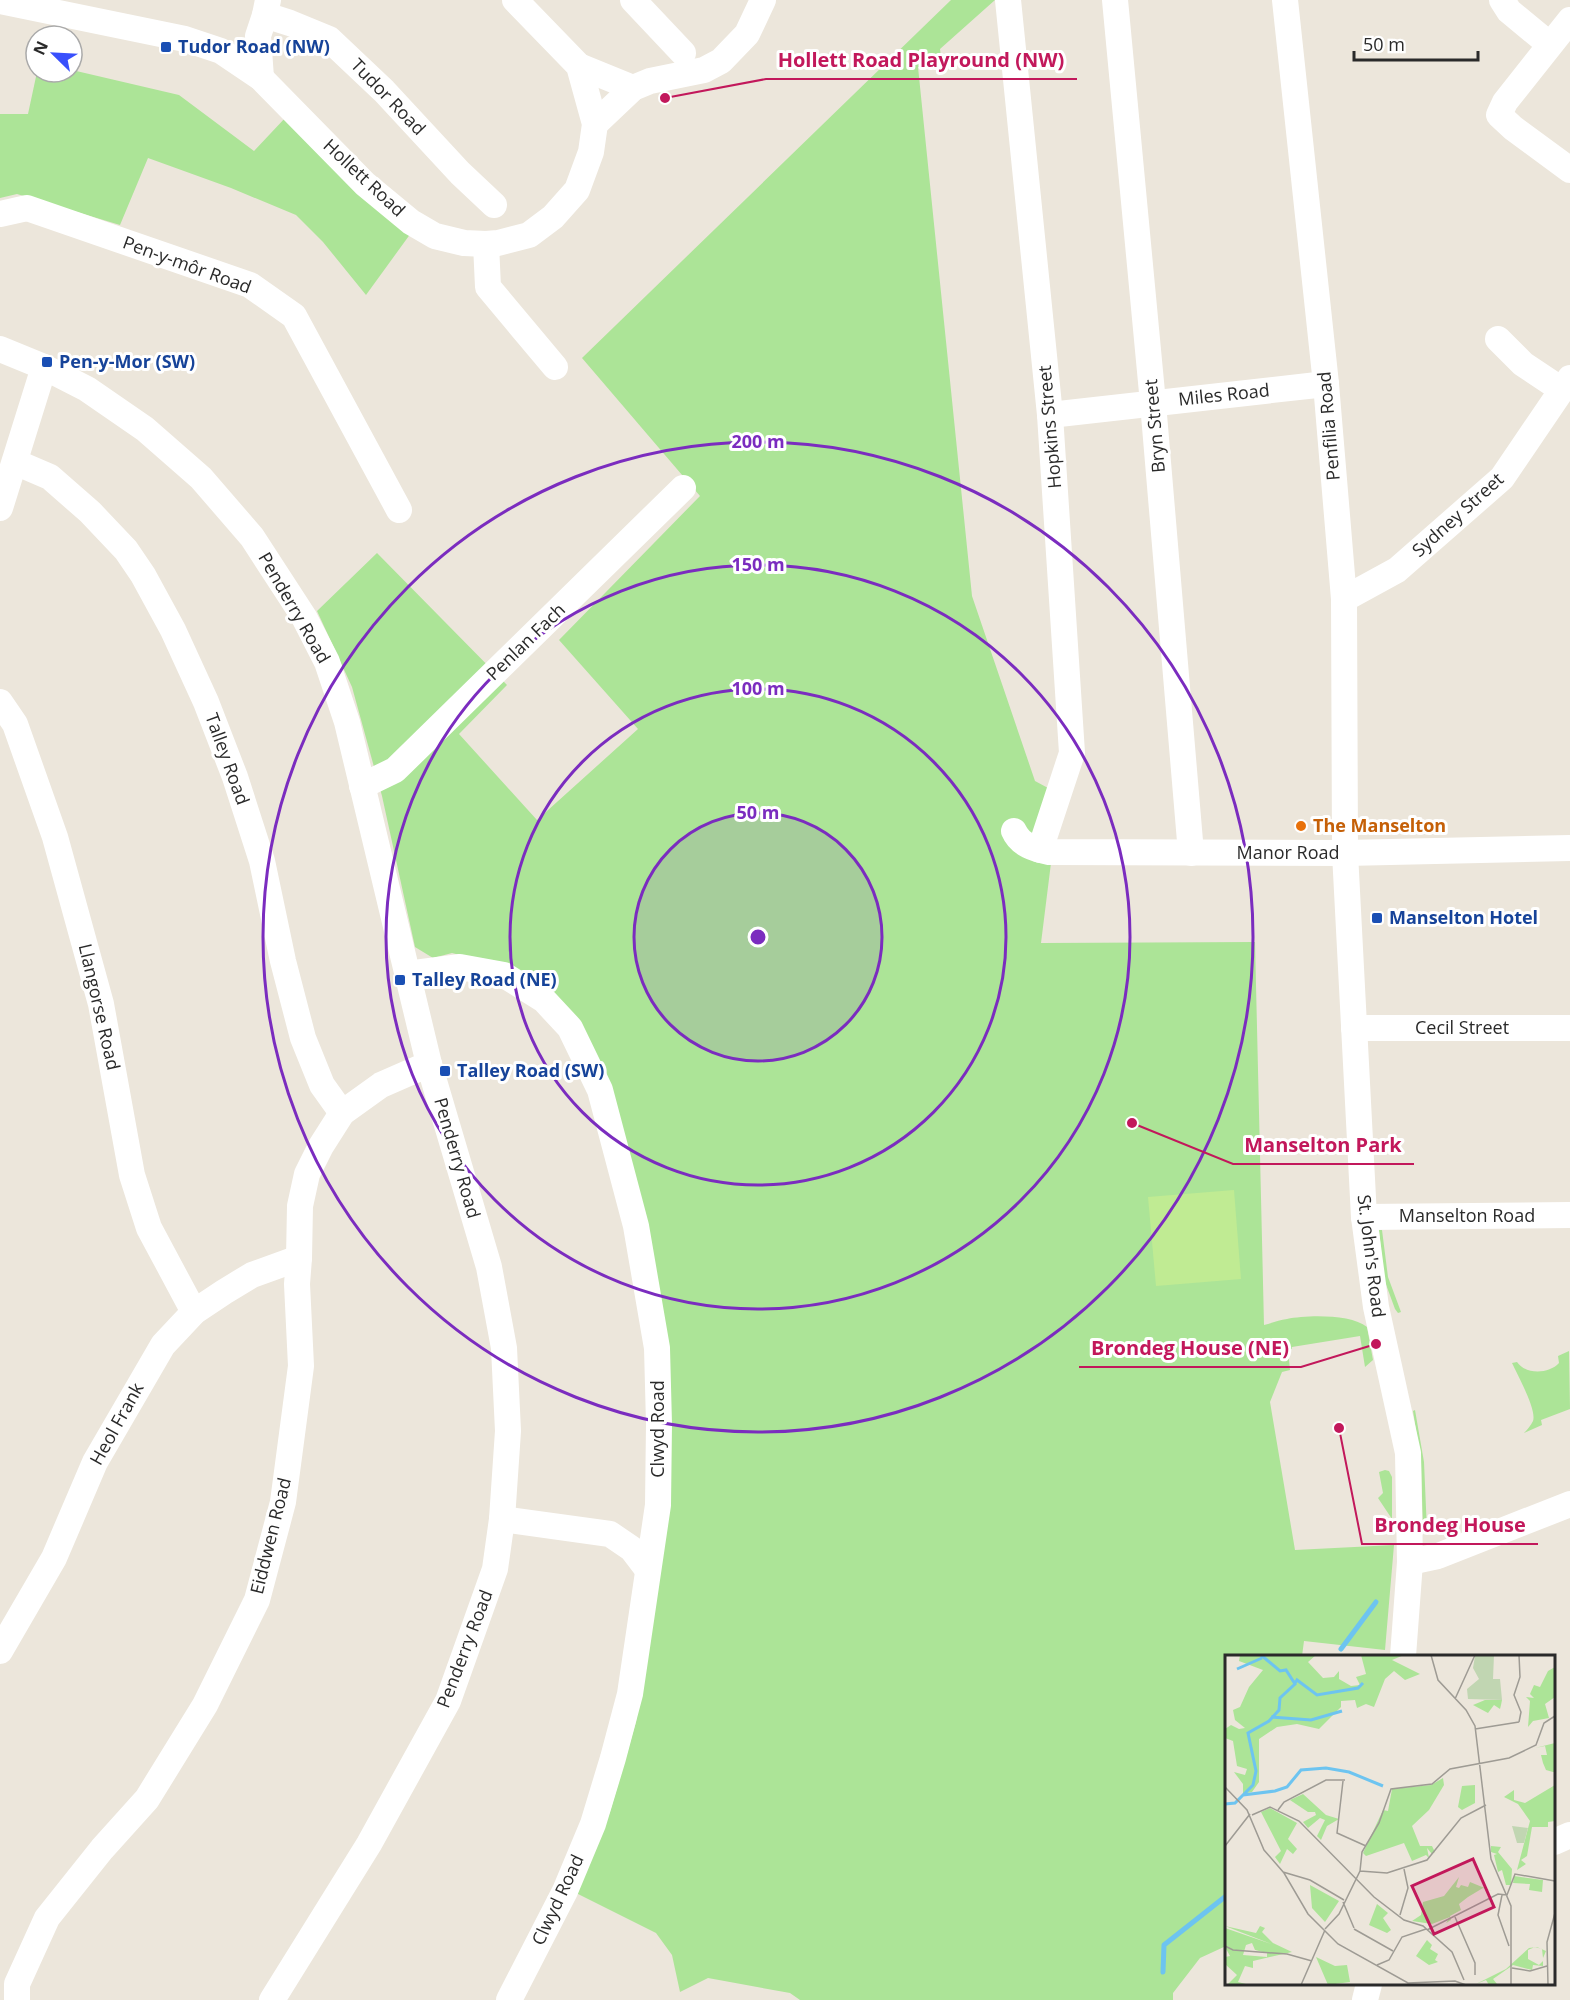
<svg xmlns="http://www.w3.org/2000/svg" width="1570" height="2000" font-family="'Open Sans',sans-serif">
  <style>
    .green { fill: #ace497 }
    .pitch { fill: #c0eb93 }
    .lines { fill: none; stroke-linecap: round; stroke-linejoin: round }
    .stream { stroke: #6dc4f0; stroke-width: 5 }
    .minor { stroke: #fff; stroke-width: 26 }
    .ring { fill: none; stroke: #7b2cbf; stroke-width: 3 }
    .transit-dot { fill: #1a4fb4; stroke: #fff; stroke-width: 2 }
    .food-dot { fill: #e8710a; stroke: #fff; stroke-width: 2 }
    .labels { text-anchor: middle; stroke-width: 6; stroke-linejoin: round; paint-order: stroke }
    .transit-label { font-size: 18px; font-weight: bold; fill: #164399; stroke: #fff; text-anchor: start }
    .street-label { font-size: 18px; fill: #2a2a2a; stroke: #fff }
    .food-label { font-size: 18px; font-weight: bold; fill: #c56008; stroke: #fff; text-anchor: start }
    .inset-river { fill: none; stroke: #6dc4f0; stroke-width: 3 }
    .inset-road { fill: none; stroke: #9e9b94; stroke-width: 1.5 }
    .view { fill: #c2185b; fill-opacity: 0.15; stroke: #c2185b; stroke-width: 3 }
    .inset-edge { fill: none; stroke: #2a2a2a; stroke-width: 3 }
    .centre { fill: #7b2cbf; stroke: #fff; stroke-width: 3 }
    .ring-label { font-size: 18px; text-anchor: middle; font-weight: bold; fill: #7b2cbf; stroke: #fff; stroke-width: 6; stroke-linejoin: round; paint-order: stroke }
    .leader { fill: none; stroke: #c2185b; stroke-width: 2 }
    .callout-dot { fill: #c2185b; stroke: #fff; stroke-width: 2 }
    .callout-label { font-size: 20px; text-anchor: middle; font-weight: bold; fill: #c2185b; stroke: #fff; stroke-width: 6; stroke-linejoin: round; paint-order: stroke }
  </style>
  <rect width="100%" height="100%" fill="#ece6db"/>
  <g class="green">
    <path d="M951,0H995L940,49L942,66L918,67L972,596L1035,781L1048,788L1051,863L1041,943L1255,942L1264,1325C1272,1323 1279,1320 1287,1319C1307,1315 1351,1314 1367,1327L1373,1360L1365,1367L1360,1336L1292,1347V1349L1288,1350L1290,1370L1282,1372L1270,1402L1295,1550L1394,1545L1385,1650L1304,1641L1302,1656H1226V1946L1200,1958L1173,1993V2000H800L790,1993L708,1978L680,1992L672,1955L656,1933L576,1893L610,1812L636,1722L653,1618L669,1433L595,1055L503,966L452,953L433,958L415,947L382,796L352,687L317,611L377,553L507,685L459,734L537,820L638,729L559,640L700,496L582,358Z"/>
    <polygon points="72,70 179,95 254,151 286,117 411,233 366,295 323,242 296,215 231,188 148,158 120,225 17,194 0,198 0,114 28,114 37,72 72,72"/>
    <polygon points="1379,1230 1382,1230 1388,1277 1401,1312 1398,1313 1395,1309 1384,1279"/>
    <path d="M1569,1351L1570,1409L1541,1420L1542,1425L1524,1433C1527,1430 1531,1425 1533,1421C1537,1410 1517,1374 1512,1363L1517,1362C1526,1375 1549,1374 1559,1363L1558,1356Z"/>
    <polygon points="1415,1410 1424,1462 1427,1531 1423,1530 1421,1462 1413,1411"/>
    <polygon points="1385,1470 1389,1471 1392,1477 1392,1519 1378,1498 1383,1493 1379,1472"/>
  </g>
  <polygon class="pitch" points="1234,1190 1241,1279 1156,1286 1148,1197"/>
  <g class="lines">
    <g class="stream">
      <polyline points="1341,1649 1376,1602"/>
      <polyline points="1163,1972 1164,1945 1226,1896"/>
    </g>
    <g class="minor">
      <polyline points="633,0 683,53"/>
      <polyline points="1008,0 1050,415 1072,753 1040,850"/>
      <polyline points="1115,0 1153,403 1191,853"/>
      <polyline points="1285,0 1326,384 1344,599 1345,853 1364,1217 1376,1307 1408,1453 1410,1562 1403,1656"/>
      <polyline points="1502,0 1509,11 1549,44"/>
      <polyline points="0,1 185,39 221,51 261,78 365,184 411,222 435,236 464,243 486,244 498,243 529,235 553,217 577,190 591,152 595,124 579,66 515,0"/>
      <polyline points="265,15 290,23 329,39 384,91 460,173 494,205"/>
      <polyline points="1570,20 1505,102 1499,115 1513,128 1570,170"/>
      <polyline points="579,66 633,88"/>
      <polyline points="261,78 258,36 265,15 268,0"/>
      <polyline points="595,124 633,88 650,81 704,70 721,61 747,34 763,0"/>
      <polyline points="0,214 27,208 250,285 294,316 399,510"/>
      <polyline points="486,244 488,287 555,367"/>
      <polyline points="1498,339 1523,364 1562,390"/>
      <polyline points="0,349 44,367 87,389 145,429 201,478 252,537 304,617 327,662 347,722 429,1064 489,1267 504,1348 508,1431 502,1519 495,1569 448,1701 369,1844 272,2000"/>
      <polyline points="1050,415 1326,384"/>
      <polyline points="15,462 50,477 90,512 126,550 143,575 173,630 206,702 235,777 262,861 283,961 303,1038 322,1085 342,1113"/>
      <polyline points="0,508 44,367"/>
      <polyline points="1344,599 1397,570 1502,478 1570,378"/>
      <polyline points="0,702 15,724 55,837 101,1004 132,1175 149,1228 194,1312"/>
      <polyline points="362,786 395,770 683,488"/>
      <path d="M1014,831C1020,845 1035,849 1049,852L1345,853L1570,848"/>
      <polyline points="407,974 460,967 504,975 544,1000 570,1028 600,1090 636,1226 657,1348 659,1424 658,1505 630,1694 613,1758 593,1824 565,1891 509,2000"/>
      <polyline points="1354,1028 1570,1028"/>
      <polyline points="1364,1217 1570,1215"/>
      <polyline points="502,1519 610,1534 632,1549 648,1570"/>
      <polyline points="1410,1562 1438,1556 1570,1504"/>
      <polyline points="0,1651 54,1558 95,1462 163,1345 194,1312 224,1292 252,1275 299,1258"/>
      <polyline points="1554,1842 1570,1835"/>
      <polyline points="17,2000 17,1984 47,1918 102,1849 147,1799 205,1705 257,1600 283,1502 301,1366 297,1284 299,1258 300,1206 307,1174 321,1146 342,1113 381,1085 429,1064"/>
      <polyline points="1365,2000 1369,1984"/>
    </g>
  </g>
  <circle cx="758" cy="937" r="124" fill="#7b2cbf" fill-opacity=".12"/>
  <g class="ring">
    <circle cx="758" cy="937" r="124"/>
    <circle cx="758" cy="937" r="248"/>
    <circle cx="758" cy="937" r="372"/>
    <circle cx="758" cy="937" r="495"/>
  </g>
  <g class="transit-dot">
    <rect x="160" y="41" width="12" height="12" rx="3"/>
    <rect x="41" y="356" width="12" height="12" rx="3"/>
    <rect x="1371" y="912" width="12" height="12" rx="3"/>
    <rect x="394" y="974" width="12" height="12" rx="3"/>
    <rect x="439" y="1065" width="12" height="12" rx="3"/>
  </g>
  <circle class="food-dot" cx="1301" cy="826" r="6"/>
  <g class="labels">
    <g class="transit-label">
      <text x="178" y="53">Tudor Road (NW)</text>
      <text x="59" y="368">Pen-y-Mor (SW)</text>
      <text x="1389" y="924">Manselton Hotel</text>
      <text x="412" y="986">Talley Road (NE)</text>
      <text x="457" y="1077">Talley Road (SW)</text>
    </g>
    <g class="street-label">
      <text transform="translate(388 97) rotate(46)" y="6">Tudor Road</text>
      <text transform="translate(364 178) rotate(43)" y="6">Hollett Road</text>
      <text transform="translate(187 265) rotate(20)" y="6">Pen-y-môr Road</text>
      <text transform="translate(1224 395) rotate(-6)" y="6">Miles Road</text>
      <text transform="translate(1155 426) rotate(-95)" y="6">Bryn Street</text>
      <text transform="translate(1329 426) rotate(-95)" y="6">Penfilia Road</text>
      <text transform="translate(1050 427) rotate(-95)" y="6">Hopkins Street</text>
      <text transform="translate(1458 515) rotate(-42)" y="6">Sydney Street</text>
      <text transform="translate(294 608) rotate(60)" y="6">Penderry Road</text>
      <text transform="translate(526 642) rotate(-44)" y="6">Penlan Fach</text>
      <text transform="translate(227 759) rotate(70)" y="6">Talley Road</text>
      <text x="1288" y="859">Manor Road</text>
      <text transform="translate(99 1007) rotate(77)" y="6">Llangorse Road</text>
      <text x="1462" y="1034">Cecil Street</text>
      <text transform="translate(457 1158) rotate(74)" y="6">Penderry Road</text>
      <text x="1467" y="1222">Manselton Road</text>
      <text transform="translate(1371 1256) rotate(83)" y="6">St. John's Road</text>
      <text transform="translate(117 1424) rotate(-61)" y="6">Heol Frank</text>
      <text transform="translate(658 1429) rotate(-90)" y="6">Clwyd Road</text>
      <text transform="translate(271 1536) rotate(-76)" y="6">Eiddwen Road</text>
      <text transform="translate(465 1649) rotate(-69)" y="6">Penderry Road</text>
      <text transform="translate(558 1900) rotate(-65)" y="6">Clwyd Road</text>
    </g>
    <g class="food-label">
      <text x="1313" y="832">The Manselton</text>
    </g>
  </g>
  <g transform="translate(1225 1655)">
    <rect width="330" height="330" fill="#ece6db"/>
    <path d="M15,0H91L83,7L98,23L109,22L114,16V24L126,31L135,30L131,22L141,19L136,0H179L167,5L195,19L180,25L169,16L160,24L149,52L141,49L132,53L130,45L116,46V52L94,74L72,69L52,72L34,84V127L27,137L18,139V129L9,117L20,120L22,114L12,111L8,86L0,83V74L6,70L14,74L20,73L10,65L8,55L15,52L24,32L38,15L14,6ZM330,12V42L320,49L324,63L308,66L303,72L305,46L301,42L309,43L305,39L309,30L315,32L323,16ZM260,45H277L276,50L275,54L269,50L263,58L248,50ZM330,88V117H328L321,115L318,108L316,100H322L320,91L310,93ZM218,123L219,130L204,155L187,171L195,191H207L210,197L207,199L202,193L204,203L201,200L187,206L179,188L141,201L138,198L158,155L163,156L167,134L206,130ZM250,130V148L237,155L233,152L237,131ZM330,130V166L323,167V172H307L302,201L296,205L301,209L292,215L305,166L293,149L279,142L289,135V145L300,148ZM78,139L101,160L114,164L102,171L96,185L92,181L100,165L95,163L83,173L78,167L91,160L90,157H83L65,145ZM45,153L72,168L63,184L72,194L68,199L62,194L55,209L50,202L56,196L36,157ZM266,191L276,192L273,197L287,214L286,230H281L277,215L273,217L269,200L272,199L266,197ZM289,221L318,225L317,237L304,235L305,229L288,228ZM234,222L231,232L234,233L236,230L243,232L245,227L267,236L258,233L243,242L234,249L236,255L225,261L226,265L224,266L223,267L221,268L225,262L207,269L187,266L196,260L198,247L219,241ZM85,230L114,246L100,267L87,253ZM152,249L163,258L158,263L166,275L162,278L144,270ZM0,271L31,278L35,271L40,273L37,277L48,288L67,297L28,306V313L20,311L13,327L25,330H2L12,320L0,309V302L5,301L0,292V273L49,290ZM27,288L30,295L42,298V302L18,300L21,290ZM202,285L207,290L205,294L213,299L210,305L213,307L204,310L191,301ZM310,292L303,295V304L314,310L318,306V311L308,310L307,315L288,310L268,324L272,329L264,330L261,325L251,329L281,314L304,293L312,292L321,296L318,303L317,294ZM91,302L110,311L122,310L125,327L103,330Z" fill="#ace497" fill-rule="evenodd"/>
    <path d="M269,0L268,24H275L277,45L243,44L242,34L254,24L248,13L250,1ZM287,171L303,173L299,188H292Z" fill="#c1d6b2"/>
    <path class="inset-river" d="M12,14L37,3M70,28L72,25L92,40L133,33L138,28M46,62L86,65L117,56M18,140L50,136L62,132L76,115L101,113L124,117L158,131M0,149L10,148L28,130L31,116L23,78L44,66L54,55L55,43L70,29L61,15L55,16L36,0"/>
    <path class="inset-road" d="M206,0L213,25L241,55L250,71L266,204L286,251V330M230,44L250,0M294,67L296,57L289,40L295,22L294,0M250,74L294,67M118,126L112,178L141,191M0,132L22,155L39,195L59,218L83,259L113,289L183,328L230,326L241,330M53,155L59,147L101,125H120M27,160L45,152L74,166L149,242L179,265L198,271L227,297L239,325M0,191L25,159M135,216L162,218L202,205L236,163L261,150M58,217L85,225L119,245M277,240L273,260L284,291M118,247L129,273M175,260L183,233L179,214M230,262L250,308V320M100,274L114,259L135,216L137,197L154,168L166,134L207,129L225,114L284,103L311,90L319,68L330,61M129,274L168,296M202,275L273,239L282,240L290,219L330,226M0,291L8,295L62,299L87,306M152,310L164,305L177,282L201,274M287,313L305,316L322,311M76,330L100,275M323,330L322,287L330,258"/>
    <path class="view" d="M248,204L269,252L209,279L187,231Z"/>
    <rect width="330" height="330" class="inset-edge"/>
  </g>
  <circle cx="758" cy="937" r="9" class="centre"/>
  <g class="ring-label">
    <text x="758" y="448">200 m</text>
    <text x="758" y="571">150 m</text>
    <text x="758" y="695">100 m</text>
    <text x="758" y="819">50 m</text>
  </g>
  <path class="leader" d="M665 98L766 79H1077M1132 1123L1233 1164H1414M1376 1344L1301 1367H1079M1339 1428L1362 1544H1538"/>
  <g class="callout-dot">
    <circle cx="665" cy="98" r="6"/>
    <circle cx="1132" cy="1123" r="6"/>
    <circle cx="1376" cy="1344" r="6"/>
    <circle cx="1339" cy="1428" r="6"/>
  </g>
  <g class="callout-label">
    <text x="921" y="67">Hollett Road Playround (NW)</text>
    <text x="1323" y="1152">Manselton Park</text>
    <text x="1190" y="1355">Brondeg House (NE)</text>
    <text x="1450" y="1532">Brondeg House</text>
  </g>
  <g transform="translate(54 54) rotate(294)"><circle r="28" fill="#ffffff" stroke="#aaaaaa" stroke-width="1.5"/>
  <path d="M0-4.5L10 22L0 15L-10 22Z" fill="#3950fc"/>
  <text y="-9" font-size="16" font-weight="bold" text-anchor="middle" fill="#2a2a2a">N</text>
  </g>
  <path d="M1354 51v9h124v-9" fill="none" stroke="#2a2a2a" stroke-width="3"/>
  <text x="1363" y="51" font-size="18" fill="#2a2a2a" stroke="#ffffff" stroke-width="4.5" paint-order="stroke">50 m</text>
</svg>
